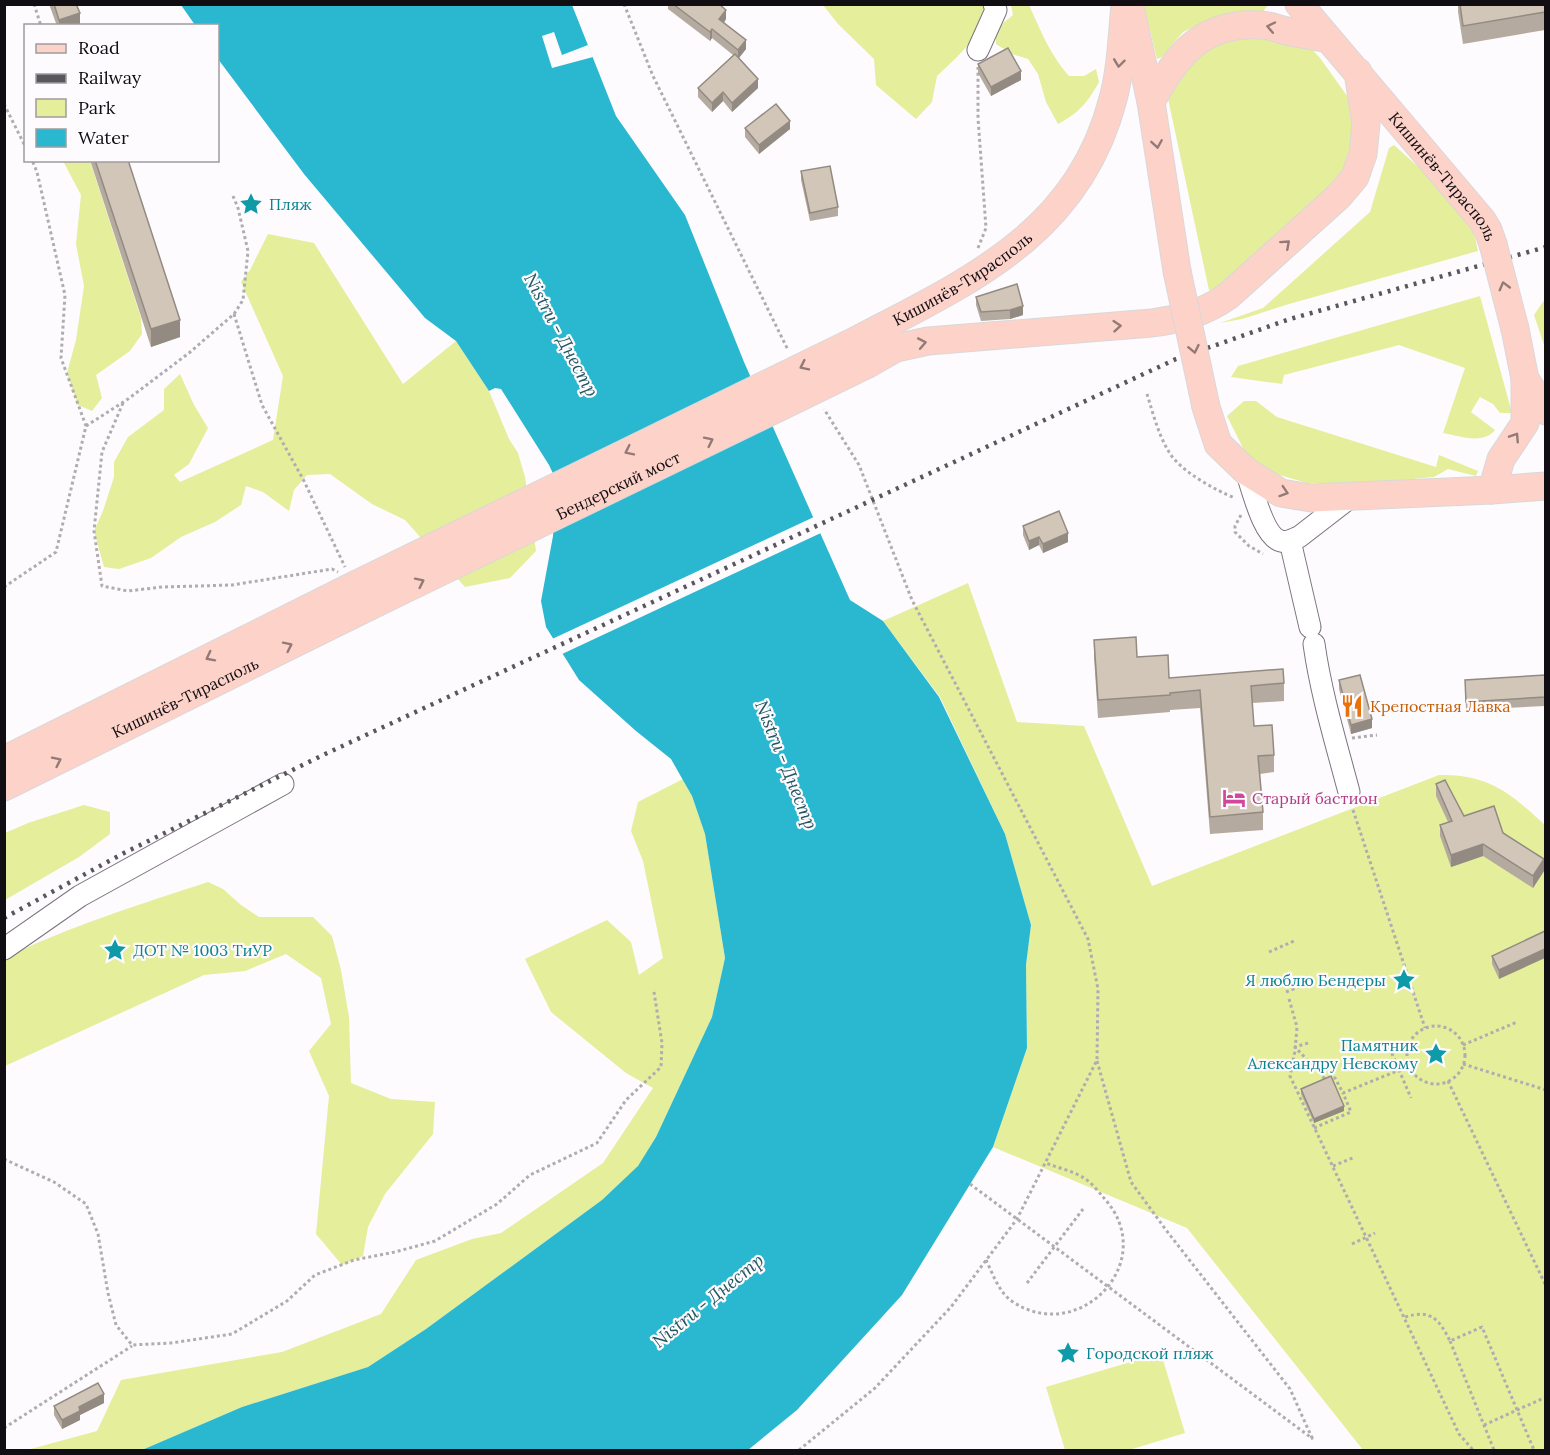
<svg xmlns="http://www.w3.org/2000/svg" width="1550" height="1455" font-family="Lora,serif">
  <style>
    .green { fill: #e4ee9b }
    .water { fill: #2ab8d0 }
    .pier { fill: #fdfbfe }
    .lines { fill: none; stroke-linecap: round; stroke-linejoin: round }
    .minor-casing { stroke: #7c727f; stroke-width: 23 }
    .major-casing { stroke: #d9d8d9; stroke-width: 29 }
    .path { stroke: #afadb0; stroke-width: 3; stroke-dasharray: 3 3; stroke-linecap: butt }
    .minor { stroke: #fff; stroke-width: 21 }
    .major { stroke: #fdd2c9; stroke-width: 27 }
    .rail { stroke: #5a575c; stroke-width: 4.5; stroke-dasharray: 3 6; stroke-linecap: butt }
    .major-bridge-casing { stroke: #d9d8d9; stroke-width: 29; stroke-linecap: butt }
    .major-bridge { stroke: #fdd2c9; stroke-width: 27 }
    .wall { fill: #b5aa9f }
    .shaded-wall { fill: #938b82 }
    .building { fill: #d2c6b9; stroke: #938b82; stroke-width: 1.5 }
    .oneway { stroke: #937a77 }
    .labels { text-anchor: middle; stroke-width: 4.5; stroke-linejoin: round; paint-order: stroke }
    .street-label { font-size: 16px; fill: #110e13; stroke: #fdfbfe }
    .culture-label { font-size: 16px; fill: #0d838f; stroke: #fdfbfe; text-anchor: start }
    .food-label { font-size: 16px; fill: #c56008; stroke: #fdfbfe; text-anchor: start }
    .hotel-label { font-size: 16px; fill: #b23c85; stroke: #fdfbfe; text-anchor: start }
    .water-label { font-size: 18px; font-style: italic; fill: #205761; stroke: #fdfbfe }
  </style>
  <rect width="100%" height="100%" fill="#fdfbfe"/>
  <g class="green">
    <polygon points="985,4 976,36 957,57 937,76 932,102 916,119 876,85 874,59 838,24 823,5"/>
    <path d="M1011,5H1029C1041,31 1049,53 1069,76H1084L1096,69L1099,82C1088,102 1079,113 1058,124L1046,102L1038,74L1028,59L1012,54L996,44V29L1013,15Z"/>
    <polygon points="1144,5 1268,5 1261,14 1202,23 1183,32 1162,57 1157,59"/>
    <polygon points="1248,31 1310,47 1320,58 1355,107 1351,168 1217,289 1209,290 1167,94 1187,58"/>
    <polygon points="1394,145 1465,209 1471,219 1478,251 1289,304 1242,319 1220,323 1263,308 1370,212 1389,148"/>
    <polygon points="63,161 90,161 141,318 142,334 130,351 96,375 102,398 92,411 78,405 67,373 76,340 84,286 76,244 81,195"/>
    <polygon points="268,234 314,243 403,384 456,341 489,391 509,439 518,453 525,477 536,551 510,578 465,587 405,520 372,504 330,474 307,475 294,490 289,511 263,492 246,486 241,505 215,522 181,537 151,558 119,569 104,567 94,531 103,511 114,477 114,462 128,437 164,410 164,389 180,374 194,405 208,428 189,464 174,475 180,482 273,440 283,376 241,282 250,270"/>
    <path d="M1480,296L1512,413H1500L1493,404L1480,397L1471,412L1495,430C1483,445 1460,436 1443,433L1465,368L1399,345L1284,375L1282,384L1231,377L1238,366Z"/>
    <polygon points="1545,299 1545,348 1534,315"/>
    <polygon points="1244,401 1256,401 1277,417 1436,467 1439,455 1478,471 1476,476 1448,469 1434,477 1369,483 1307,483 1276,474 1246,454 1227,416"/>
    <path d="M968,583L1017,722L1084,726L1152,886L1439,775C1489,774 1510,793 1545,825V1450H1363L1187,1228L993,1147L1027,1048L1026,965L1031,925L1005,834L940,697L883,621Z"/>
    <polygon points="683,779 692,796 705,834 725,958 712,1017 656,1137 638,1167 602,1200 426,1329 368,1367 242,1407 142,1450 27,1450 97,1431 121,1380 282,1352 381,1314 416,1260 472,1239 501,1233 603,1163 653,1088 626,1073 551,1012 525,959 607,920 631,942 639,975 663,958 643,861 631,831 638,802"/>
    <polygon points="84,805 110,812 110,834 79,857 5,900 5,833 28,823"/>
    <path d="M208,882L223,889L241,905L259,917H313L332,936L341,970L349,1017L351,1083L391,1099L435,1102L433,1134L385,1194L368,1227L363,1256L342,1265L316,1234L329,1096L309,1051L331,1024L321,978L286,954L245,971L204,975L5,1066V958C67,927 141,904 208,882Z"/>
    <polygon points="1161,1353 1185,1433 1129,1450 1065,1450 1046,1387"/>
  </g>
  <polygon class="water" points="181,5 572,5 616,116 685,215 744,362 850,600 883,621 939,697 1005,834 1031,925 1026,965 1027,1048 993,1147 902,1295 797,1410 748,1450 142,1450 242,1407 368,1367 426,1329 602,1200 638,1166 656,1137 712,1017 725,958 705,834 692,796 671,759 636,731 579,680 546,627 541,601 553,536 556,480 549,465 501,389 495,388 489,391 456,341 425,318 304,174 218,59 218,26 195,25"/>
  <g class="pier">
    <polygon points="554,32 562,55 588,45 593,57 552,68 542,36"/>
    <polygon points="816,516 823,532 560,655 550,640"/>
  </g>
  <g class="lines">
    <g class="minor-casing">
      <g id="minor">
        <polyline points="978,50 996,10 994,4"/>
        <path d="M1246,471C1252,487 1263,537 1281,541C1287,543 1293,539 1299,537L1352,496"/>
        <polyline points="1290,541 1310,627"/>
        <path d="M1314,644C1321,694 1336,743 1349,792"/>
        <polyline points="4,949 80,896 283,784"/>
      </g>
    </g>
    <g class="major-casing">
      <g id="major">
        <path id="s1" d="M1299,4L1482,220L1488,230L1493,244"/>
        <polyline points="1131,11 1151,102 1177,271"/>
        <path d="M1151,102C1176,55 1202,22 1260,25C1269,25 1278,29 1287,31C1301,34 1315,36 1328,39"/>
        <polyline points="1515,329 1525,379 1546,411"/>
        <path id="s2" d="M857,340C969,281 1078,234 1113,99C1121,69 1122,36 1125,4"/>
        <path d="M868,364L896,348L928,341L1152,323C1181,319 1204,313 1228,296L1339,196L1355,177L1363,154L1366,124L1358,72"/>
        <polyline points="1206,407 1218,444 1246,471 1281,493 1311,498 1492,490 1546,486"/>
        <polyline points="1492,490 1501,459 1525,423 1525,379"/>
        <polyline points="4,760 357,584"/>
        <path id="s3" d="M4,787L368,607"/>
      </g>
    </g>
    <g class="path">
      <polyline points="34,4 41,26"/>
      <polyline points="624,4 653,76 788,350"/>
      <polyline points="4,104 26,148"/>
      <polyline points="978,248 986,228 978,118 978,67"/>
      <polyline points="234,314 262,405 304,481 345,567"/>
      <path d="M1147,394C1153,413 1158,434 1169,452C1180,471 1215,490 1235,498"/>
      <polyline points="123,403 102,452 94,531 102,586 128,591 162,587 232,585 332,569 338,572"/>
      <polyline points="86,426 128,399 189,353 234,314 243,300 248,251 238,208 233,196"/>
      <polyline points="1241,515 1235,526 1235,532 1249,546 1263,554"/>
      <polyline points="4,587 56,552 86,426 61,358 65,295 37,172 32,160"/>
      <polyline points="1352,738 1377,735"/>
      <polyline points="1353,810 1425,1028"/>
      <polyline points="1269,952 1294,941"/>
      <polyline points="1286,992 1311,982"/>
      <polyline points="1289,999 1297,1027 1295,1051 1290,1076 1459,1434 1473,1450"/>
      <circle cx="1436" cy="1055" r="29"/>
      <polyline points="1387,1042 1411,1098"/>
      <polyline points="1308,1043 1295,1047 1325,1079 1335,1078 1343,1093 1409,1066"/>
      <polyline points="1463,1045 1517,1022"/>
      <polyline points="1097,1061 1131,1182 1166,1230 1290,1389 1313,1440"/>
      <polyline points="1463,1064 1546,1090"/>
      <polyline points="1448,1081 1546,1286"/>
      <polyline points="1314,1128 1351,1112 1343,1093"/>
      <polyline points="4,1159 54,1182 86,1204 98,1234 108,1293 116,1325 132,1345 171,1343 232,1334 287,1301 315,1275 354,1260 395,1252 435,1241 497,1204 530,1175 597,1143 626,1100 661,1067 662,1043 654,992"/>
      <polyline points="1333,1166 1355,1157"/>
      <polyline points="970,1184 1313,1439"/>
      <polyline points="1352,1244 1375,1233"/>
      <path d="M986,1260C993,1274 999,1293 1013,1302C1080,1346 1162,1260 1103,1197C1098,1191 1091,1182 1084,1178C1073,1171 1058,1168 1046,1163"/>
      <polyline points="1027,1283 1083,1209"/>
      <path d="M1405,1317C1431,1309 1439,1319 1450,1341L1482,1327L1534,1450"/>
      <polyline points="1450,1341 1494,1450"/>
      <polyline points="1484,1425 1546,1397"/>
      <polyline points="4,1428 132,1346"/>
      <polyline points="799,1450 875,1388 951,1307 1017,1219 1097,1060 1098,989 1088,939 912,600 859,465 824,409"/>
    </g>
    <use href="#minor" class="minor"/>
    <use href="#major" class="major"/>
    <polyline class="rail" points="4,918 124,853 323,755 1176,359 1290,319 1546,247"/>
    <g class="major-bridge-casing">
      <g id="major-bridge">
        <polyline points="1493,244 1515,329"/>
        <polyline points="1177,271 1206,407"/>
        <polyline points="357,584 857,340"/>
        <path id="s4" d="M368,607L868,364"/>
      </g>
    </g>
    <use href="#major-bridge" class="major-bridge"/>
  </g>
  <g class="wall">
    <polygon points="49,4 76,4 80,26 57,26"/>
    <polygon points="668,4 719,4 726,19 724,23 746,49 739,58 758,88 732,112 723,101 712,112 698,97 698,88 733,55 712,38 710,41 668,9"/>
    <polygon points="1458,4 1545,4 1545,30 1463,44 1458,12"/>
    <polygon points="978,64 1021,80 991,96 978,73"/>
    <polygon points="745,128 790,129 759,154 745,137"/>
    <polygon points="90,160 128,160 180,337 151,347"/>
    <polygon points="801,171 838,207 838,216 810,221 801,180"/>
    <polygon points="976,297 1023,315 1010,319 981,321 976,305"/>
    <polygon points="1023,526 1068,542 1043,553 1039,545 1029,550 1023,535"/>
    <polygon points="1094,640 1137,657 1169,678 1284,683 1284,701 1252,703 1254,726 1274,755 1274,772 1260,774 1263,812 1263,830 1210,834 1200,708 1170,710 1170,712 1098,718 1094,657"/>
    <polygon points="1545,675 1545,706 1466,710 1465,680"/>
    <polygon points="1339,680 1372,728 1351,734 1339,689"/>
    <polygon points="1436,784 1464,816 1503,833 1544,871 1533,888 1483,856 1451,867 1440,836 1440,825 1448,822 1436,796"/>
    <polygon points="1545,931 1499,979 1492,964 1492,956"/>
    <polygon points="1301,1089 1344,1111 1314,1123 1301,1094"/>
    <polygon points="104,1403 80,1415 80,1420 62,1429 54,1415 54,1406"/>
  </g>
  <g class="shaded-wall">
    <polygon points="726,10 726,19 719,28 719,19"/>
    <polygon points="80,13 80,26 59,26 59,20"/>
    <polygon points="712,29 712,38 710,41 710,32"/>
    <polygon points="746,40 746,49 738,59 738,50"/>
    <polygon points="1021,71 1021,80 991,96 991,87"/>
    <polygon points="758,79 758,88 732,112 732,103"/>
    <polygon points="723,92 723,101 712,112 712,103"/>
    <polygon points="790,121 790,129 759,154 759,145"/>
    <polygon points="1023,306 1023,315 1010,319 1010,310"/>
    <polygon points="180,320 180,337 151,347 151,329"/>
    <polygon points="1068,533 1068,542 1043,553 1043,544"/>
    <polygon points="1039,537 1039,545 1029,550 1029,541"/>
    <polygon points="1372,719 1372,728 1351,734 1351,725"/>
    <polygon points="1483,844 1483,856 1451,867 1451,855"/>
    <polygon points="1544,859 1544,871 1533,888 1533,876"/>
    <polygon points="1545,949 1545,958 1499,979 1499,970"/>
    <polygon points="1344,1106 1344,1111 1314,1123 1314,1119"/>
    <polygon points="104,1394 104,1403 80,1415 80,1420 62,1429 62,1420 79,1407"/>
  </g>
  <g class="building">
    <polygon points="54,4 76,4 80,13 59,20"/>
    <polygon points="673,4 719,4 726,10 719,19 746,40 738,50 712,29 710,32"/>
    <polygon points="1460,4 1545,4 1545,12 1463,26"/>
    <polygon points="1008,48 1021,71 991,87 978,64"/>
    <polygon points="735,54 758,79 732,103 723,92 712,103 698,88"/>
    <polygon points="776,104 790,121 759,145 745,128"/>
    <polygon points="95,160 128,160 180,320 151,329"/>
    <polygon points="830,166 838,207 810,213 801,171"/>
    <polygon points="1017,284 1023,306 1010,310 981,312 976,297"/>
    <polygon points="1059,511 1068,533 1043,544 1039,537 1029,541 1023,526"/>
    <polygon points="1136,637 1137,657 1168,655 1169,678 1283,669 1284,683 1251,686 1254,726 1272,725 1274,755 1258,756 1263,812 1210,817 1200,690 1170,693 1170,695 1098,700 1094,640"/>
    <polygon points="1360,675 1372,719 1351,725 1339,680"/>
    <polygon points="1545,675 1545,697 1466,702 1465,680"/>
    <polygon points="1445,780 1464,816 1494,806 1503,833 1544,859 1533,876 1483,844 1451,855 1440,825 1452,821 1436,784"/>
    <polygon points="1545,931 1545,949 1499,970 1492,956"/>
    <polygon points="1331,1076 1344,1106 1314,1119 1301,1089"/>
    <polygon points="98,1383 104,1394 79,1407 80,1411 62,1420 54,1406"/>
  </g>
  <defs><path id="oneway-chevron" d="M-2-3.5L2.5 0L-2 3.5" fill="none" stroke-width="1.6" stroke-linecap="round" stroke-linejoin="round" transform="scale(1.5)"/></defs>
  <g class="oneway">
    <use href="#oneway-chevron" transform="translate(1271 27) rotate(-168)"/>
    <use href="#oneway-chevron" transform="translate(1119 63) rotate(97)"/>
    <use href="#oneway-chevron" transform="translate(1157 144) rotate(81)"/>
    <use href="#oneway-chevron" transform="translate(1286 244) rotate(-42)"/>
    <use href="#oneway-chevron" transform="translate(1504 286) rotate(-105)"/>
    <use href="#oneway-chevron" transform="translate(1117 326) rotate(-5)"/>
    <use href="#oneway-chevron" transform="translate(922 343) rotate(-11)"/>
    <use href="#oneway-chevron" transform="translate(1194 349) rotate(78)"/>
    <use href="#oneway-chevron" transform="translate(804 366) rotate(154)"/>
    <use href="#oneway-chevron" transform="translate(1515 437) rotate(-57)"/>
    <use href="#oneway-chevron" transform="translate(709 441) rotate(-26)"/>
    <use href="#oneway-chevron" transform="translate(629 451) rotate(154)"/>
    <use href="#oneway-chevron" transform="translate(1284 492) rotate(18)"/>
    <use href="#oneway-chevron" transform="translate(420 582) rotate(-26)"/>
    <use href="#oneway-chevron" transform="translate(288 646) rotate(-26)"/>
    <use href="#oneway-chevron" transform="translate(210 657) rotate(153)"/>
    <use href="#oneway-chevron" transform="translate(57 761) rotate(-26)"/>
  </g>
  <defs>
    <g id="sight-bare" transform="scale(1.8)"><path d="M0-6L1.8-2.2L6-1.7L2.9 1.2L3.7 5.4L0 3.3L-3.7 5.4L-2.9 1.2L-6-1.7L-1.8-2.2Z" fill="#0f9aa8" stroke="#fdfbfe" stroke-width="2.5" paint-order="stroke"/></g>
    <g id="restaurant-bare" transform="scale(1.8)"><path d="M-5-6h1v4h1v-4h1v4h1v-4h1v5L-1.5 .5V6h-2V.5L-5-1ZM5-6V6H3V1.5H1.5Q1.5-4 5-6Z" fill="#e8710a" stroke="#fdfbfe" stroke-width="2.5" paint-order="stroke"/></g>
    <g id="hotel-bare" transform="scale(1.8)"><path d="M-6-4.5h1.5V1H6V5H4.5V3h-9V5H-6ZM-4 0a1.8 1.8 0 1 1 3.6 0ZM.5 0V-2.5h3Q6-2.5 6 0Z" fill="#d1479c" stroke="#fdfbfe" stroke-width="2.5" paint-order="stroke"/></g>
  </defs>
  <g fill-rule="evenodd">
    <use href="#sight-bare" x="251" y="204"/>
    <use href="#restaurant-bare" x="1352" y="706"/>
    <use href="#hotel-bare" x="1234" y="798"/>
    <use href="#sight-bare" x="115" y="950"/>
    <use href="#sight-bare" x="1404" y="980"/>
    <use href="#sight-bare" x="1436" y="1054"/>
    <use href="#sight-bare" x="1068" y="1353"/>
  </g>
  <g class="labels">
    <g class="street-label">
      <text dy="6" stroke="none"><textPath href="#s1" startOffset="225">Кишинёв-Тирасполь</textPath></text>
      <text dy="6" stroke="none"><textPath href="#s2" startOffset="122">Кишинёв-Тирасполь</textPath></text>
      <text dy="6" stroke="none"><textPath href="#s4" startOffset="278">Бендерский мост</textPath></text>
      <text dy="6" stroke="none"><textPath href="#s3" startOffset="202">Кишинёв-Тирасполь</textPath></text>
    </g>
    <g class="culture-label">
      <text x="269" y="210">Пляж</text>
      <text x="133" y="956">ДОТ № 1003 ТиУР</text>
      <text x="1386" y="986" text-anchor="end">Я люблю Бендеры</text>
      <text x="1418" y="1051" text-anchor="end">Памятник<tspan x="1418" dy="18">Александру Невскому</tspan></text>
      <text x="1086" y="1359">Городской пляж</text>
    </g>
    <g class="food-label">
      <text x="1370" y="712">Крепостная Лавка</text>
    </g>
    <g class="hotel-label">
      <text x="1252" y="804">Старый бастион</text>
    </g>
    <g class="water-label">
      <text transform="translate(561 335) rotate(62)" y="6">Nistru - Днестр</text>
      <text transform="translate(786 765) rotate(68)" y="6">Nistru - Днестр</text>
      <text transform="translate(708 1301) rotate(-39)" y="6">Nistru - Днестр</text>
    </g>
  </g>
  <rect width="1550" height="1455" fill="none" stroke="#110e13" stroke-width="12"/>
  <rect x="24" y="24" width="195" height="138" fill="#fdfbfe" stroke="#9f9ca0" stroke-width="1.5"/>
  <rect x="36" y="44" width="30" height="9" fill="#fdd2c9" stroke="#9f9ca0" stroke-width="1.5"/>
  <text x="78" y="54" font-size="18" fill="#110e13">Road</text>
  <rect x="36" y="74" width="30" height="9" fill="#5a575c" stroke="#9f9ca0" stroke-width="1.5"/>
  <text x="78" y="84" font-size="18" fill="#110e13">Railway</text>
  <rect x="36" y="99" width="30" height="18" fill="#e4ee9b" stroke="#9f9ca0" stroke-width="1.5"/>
  <text x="78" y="114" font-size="18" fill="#110e13">Park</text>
  <rect x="36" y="129" width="30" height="18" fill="#2ab8d0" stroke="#9f9ca0" stroke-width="1.5"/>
  <text x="78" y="144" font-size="18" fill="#110e13">Water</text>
</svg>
